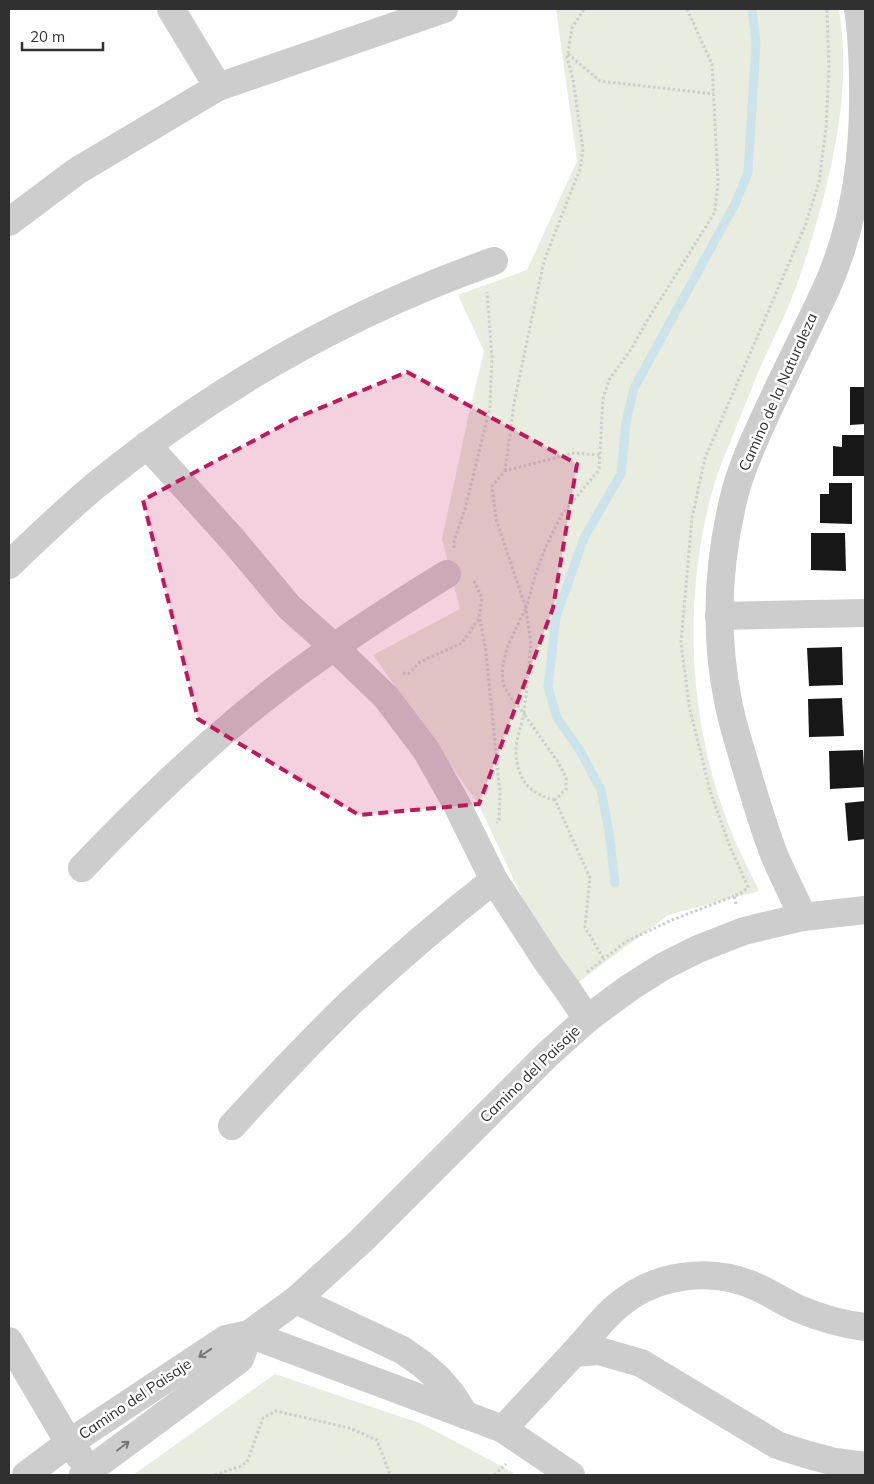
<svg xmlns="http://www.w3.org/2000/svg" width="874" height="1484" font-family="Mulish,sans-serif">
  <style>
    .green { fill: #e8eddf }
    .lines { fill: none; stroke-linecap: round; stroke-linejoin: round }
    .stream { stroke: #cce3ec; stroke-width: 9 }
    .building { fill: #171717 }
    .path { stroke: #cdcdcd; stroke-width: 3; stroke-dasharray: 2.5 2.5; stroke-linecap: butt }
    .minor { stroke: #cdcdcd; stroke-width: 28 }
    .oneway { stroke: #777 }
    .marked { fill: #c2185b; fill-opacity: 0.2; stroke: #c2185b; stroke-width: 4; stroke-dasharray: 10 6; stroke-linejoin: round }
    .labels { text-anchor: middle; stroke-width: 5; stroke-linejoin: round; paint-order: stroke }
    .street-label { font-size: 15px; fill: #303030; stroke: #fff }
  </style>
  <rect width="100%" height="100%" fill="#fff"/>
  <g class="green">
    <path d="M556,9H839C849,75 840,131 824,196C814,233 803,270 789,305C780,326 769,347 760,368C751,389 743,411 734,432C729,446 722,461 717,475C683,585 686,707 725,815C734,841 747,866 759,891L668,915L576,984L533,921L479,805L373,655L460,609L442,539L468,418L484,351L458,295L527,270L577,161Z"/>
    <polygon points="275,1374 422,1424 514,1473 511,1475 133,1475"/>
  </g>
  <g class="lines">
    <polyline class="stream" points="615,883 609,832 601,790 579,749 557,718 548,687 556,617 584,538 621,474 626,422 634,388 735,204 748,173 756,42 752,9"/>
  </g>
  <g class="building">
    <polygon points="850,387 865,387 865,424 850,425"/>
    <polygon points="842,435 865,435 865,476 833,476 833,446 842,447"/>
    <polygon points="829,483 852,483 852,524 820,523 820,494 829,494"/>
    <polygon points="811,533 845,533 846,571 811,570"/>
    <polygon points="842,647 843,685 809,686 807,648"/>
    <polygon points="842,698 844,736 809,737 808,699"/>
    <polygon points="863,750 865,787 830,789 829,751"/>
    <polygon points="865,801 865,839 848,841 845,803"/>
  </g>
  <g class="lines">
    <g class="path">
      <polyline points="568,54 600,81 714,94"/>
      <polyline points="505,471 514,403 544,261 580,169 583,149 573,79 567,58 572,28 584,9"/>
      <polyline points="454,548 454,541 465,509 490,407 492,357 487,292"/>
      <polyline points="480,619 486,652 500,793 499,820 497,823"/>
      <polyline points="403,673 408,674 420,662 462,643 479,618 482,598 474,581"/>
      <path d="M555,800C529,794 518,780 516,753C515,742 522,724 524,714C517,704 505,693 503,681C499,657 516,629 526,608L496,519L492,486L505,471L574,453L600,455"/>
      <polyline points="736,904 734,896 743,892 748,887 730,847 710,791 689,705 681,642 692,518 705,458 805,226 819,182 826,128 829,69 827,9"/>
      <polyline points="603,958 585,927 590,878 555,800 566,789 566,778 558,762 524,714 531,644 526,608 536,573 547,544 562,514 599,470 603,399 609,380 632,348 645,324 715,212 718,182 712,64 687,9"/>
      <polyline points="587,972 627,941 672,920 734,896"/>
      <polyline points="215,1475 241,1466 247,1462 263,1418 276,1411 349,1428 377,1440 390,1475"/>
      <polyline points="494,1475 506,1464"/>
    </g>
    <g class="minor">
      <polyline points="171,9 218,87"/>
      <polyline points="9,222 77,171 218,87 444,9"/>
      <polyline points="147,445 233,540 289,607 334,647 386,697 426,750 456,803 494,880 548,963 567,989 587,1019"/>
      <path d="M9,565C37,538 65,511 95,486C214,389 349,312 494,261"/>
      <polyline points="719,616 865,613"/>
      <path d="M82,868C144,803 209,740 280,686C334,645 390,609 447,574"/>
      <path d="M803,917C793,895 782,874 773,852C762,822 753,792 744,761C738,741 732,722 728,701C714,631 718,558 736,489C744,461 756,436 768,410C787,369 807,330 826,289C854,227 864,157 863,89C863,63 862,35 858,9"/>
      <path d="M232,1126C270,1084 309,1043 350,1003C396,960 444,919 494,880"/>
      <polyline points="296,1300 402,1350 422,1364 439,1379 453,1396 465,1415"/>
      <path d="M865,1327C842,1324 820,1318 799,1309C785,1303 772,1294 759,1288C711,1265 651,1274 613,1310C599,1323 587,1339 574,1353L599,1351L641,1363L777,1445L805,1454L835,1462L865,1466"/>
      <polyline points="249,1334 503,1429 571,1475"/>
      <polyline points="9,1341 69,1443 80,1457"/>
      <polyline points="503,1429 574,1353"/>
      <polyline points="26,1475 69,1443 226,1339 249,1334 296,1300 362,1240 548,1054 587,1019 629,988 662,967 698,949 744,931 803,917 865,910"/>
      <polyline points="83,1475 240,1359 249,1334"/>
    </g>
  </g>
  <defs><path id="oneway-shaft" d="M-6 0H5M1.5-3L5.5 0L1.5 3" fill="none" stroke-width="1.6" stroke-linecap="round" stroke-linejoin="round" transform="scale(1.25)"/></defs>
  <g class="oneway">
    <use href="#oneway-shaft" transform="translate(205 1353) rotate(146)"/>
    <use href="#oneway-shaft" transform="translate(123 1446) rotate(-37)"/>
  </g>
  <path class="marked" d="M407,372L577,464L553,608L479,804L359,815L198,719L143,500L296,418Z"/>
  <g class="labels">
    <g class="street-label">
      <text transform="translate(778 392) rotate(-66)" y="5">Camino de la Naturaleza</text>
      <text transform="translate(530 1074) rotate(-44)" y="5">Camino del Paisaje</text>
      <text transform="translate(135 1399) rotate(-34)" y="5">Camino del Paisaje</text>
    </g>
  </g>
  <rect width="874" height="1484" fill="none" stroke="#303030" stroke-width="20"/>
  <path d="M22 42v8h81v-8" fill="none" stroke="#303030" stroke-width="2.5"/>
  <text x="30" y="42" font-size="15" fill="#303030" stroke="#ffffff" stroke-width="4" paint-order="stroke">20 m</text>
</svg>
